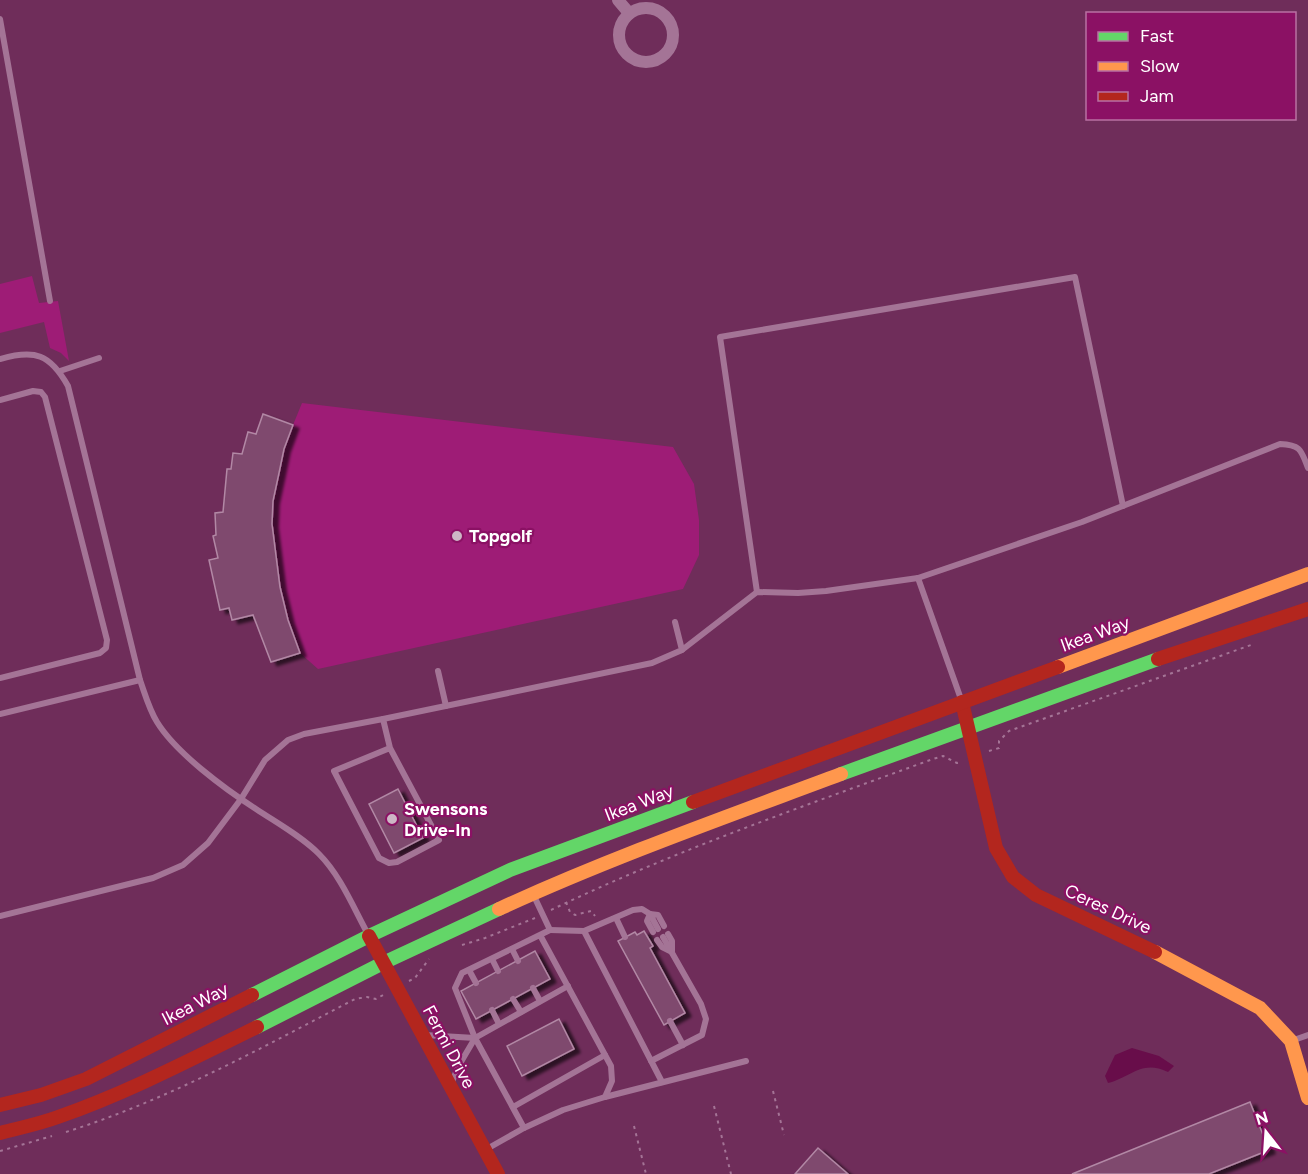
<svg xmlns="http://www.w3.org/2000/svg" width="1308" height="1174" font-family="Figtree,sans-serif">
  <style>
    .green { fill: #9e1c76 }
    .water { fill: #680d4a }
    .building { fill: #7f4a6e; stroke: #b288a5; stroke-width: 1.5; filter: url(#shadow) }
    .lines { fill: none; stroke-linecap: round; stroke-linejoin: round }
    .path { stroke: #a47496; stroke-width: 2; stroke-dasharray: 3 4.5; stroke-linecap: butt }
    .lane { stroke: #a47496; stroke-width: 6 }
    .street { stroke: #a47496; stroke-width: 12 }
    .fast { stroke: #63d668; stroke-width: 14 }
    .slow { stroke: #ff974d; stroke-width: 14 }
    .jam { stroke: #b3261e; stroke-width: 14 }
    .poi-dot { fill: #cdb6c5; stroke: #8b1164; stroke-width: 2 }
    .labels { text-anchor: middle; stroke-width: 4.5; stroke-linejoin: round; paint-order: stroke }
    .poi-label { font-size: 18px; font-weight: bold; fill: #fff; stroke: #8b1164; text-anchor: start }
    .street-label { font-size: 18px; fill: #fff; stroke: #8b1164 }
  </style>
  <defs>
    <filter id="shadow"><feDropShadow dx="6" dy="3.5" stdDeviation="1.5" flood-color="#0009"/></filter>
  </defs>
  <rect width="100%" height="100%" fill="#6f2d5a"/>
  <g class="green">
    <polygon points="32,276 39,303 58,301 69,361 61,353 50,348 44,322 0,333 0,284"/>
    <polygon points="302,403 673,447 694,484 699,520 699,555 683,589 318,669 300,653 271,662 253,615 232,620 229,608 220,610 209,560 218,558 213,536 216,535 223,512 227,469 231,469 233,453 242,454 248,432 256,433 263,414 293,425"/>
  </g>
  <path class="water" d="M1132,1048L1159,1056L1174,1066L1168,1072C1142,1059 1131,1077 1108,1083L1105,1076L1115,1055Z"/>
  <g class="building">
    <polygon points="263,414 293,425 284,449 279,473 273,501 272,524 280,587 288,620 300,653 271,662 253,615 232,620 229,608 220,610 209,560 218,558 213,536 216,535 215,513 223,512 227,469 231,469 233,453 242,454 248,432 256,434"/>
    <polygon points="398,789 423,838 394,853 369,804"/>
    <polygon points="644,931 653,946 650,948 685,1013 664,1025 618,941 635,932 637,935"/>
    <polygon points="535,951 550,979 476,1019 461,991"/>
    <polygon points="559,1019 574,1049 522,1076 507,1046"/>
    <polygon points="1250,1102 1269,1150 1209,1174 1072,1174"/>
    <polygon points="818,1148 848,1174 795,1174"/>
  </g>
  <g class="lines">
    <g class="path">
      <polyline points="989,751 999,748 999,741 1009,731 1251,645"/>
      <polyline points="566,902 570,912 575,915 591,911 595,916"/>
      <path d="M551,910C674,851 804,806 933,759L943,756L957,763L961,762"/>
      <polyline points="462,945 485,938 535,918"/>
      <polyline points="409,981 415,978 429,959"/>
      <polyline points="773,1091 784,1135"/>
      <polyline points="714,1106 731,1174"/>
      <polyline points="634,1126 646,1174"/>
      <path d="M66,1132C168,1100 261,1048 355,999L367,997L376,999L383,995"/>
      <polyline points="0,1151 52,1136"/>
    </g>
    <g class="lane">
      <polyline points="0,19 50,301"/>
      <path d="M0,359C35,349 50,354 68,386L140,680"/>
      <polyline points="60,371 99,358"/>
      <polyline points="0,400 33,391 41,392 45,397 107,640 106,648 100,653 0,678"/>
      <polyline points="918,578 962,702"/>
      <polyline points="757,592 720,337 1075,277 1123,506"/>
      <path d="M682,650L757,592L798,593L826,591L918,578L1082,522L1280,444C1301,445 1301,450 1308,468"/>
      <polyline points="438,671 446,706"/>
      <path d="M0,714L140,680C145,694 149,709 157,722C176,753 225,789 256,809C277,823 301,836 319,854C341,876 354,909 369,936"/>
      <polyline points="383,719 390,748 334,771 379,858 389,863 397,862 439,840 390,748"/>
      <polyline points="533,894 550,930 462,973 455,988 475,1038 524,1128 563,1110 605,1097 612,1081 611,1066 540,935"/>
      <polyline points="0,916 153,878 183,865 208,843 241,799 265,760 288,740 304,734 383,719 652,663 682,650 675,622"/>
      <polyline points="616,918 625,937"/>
      <polyline points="550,930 584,931 662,1082"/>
      <polyline points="584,931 633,910 642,909 650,914 658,929"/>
      <polyline points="653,932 647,921 650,914 658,915 664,926"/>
      <polyline points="657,940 662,947 672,952 672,941 668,934"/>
      <polyline points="512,949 518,961"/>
      <polyline points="492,959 498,971"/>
      <polyline points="469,970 476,983"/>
      <polyline points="533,988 540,1001"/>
      <polyline points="513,999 521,1012"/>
      <polyline points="492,1010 499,1024"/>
      <polyline points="670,1021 683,1045"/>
      <polyline points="424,1035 475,1038 568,986"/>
      <polyline points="1291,1041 1308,1035"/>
      <polyline points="651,1061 702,1035 706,1019 701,1004 663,937"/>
      <polyline points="452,1082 458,1067 475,1038"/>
      <polyline points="605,1097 746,1061"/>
      <polyline points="513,1107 605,1055"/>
      <polyline points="485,1150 524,1128"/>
    </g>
    <g class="street">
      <polyline points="618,0 629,13"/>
      <circle cx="646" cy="35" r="27"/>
    </g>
    <g class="fast">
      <polyline points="841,774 1158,659"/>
      <polyline points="252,995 369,936 510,870 693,802"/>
      <polyline points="257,1027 383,963 499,909"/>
    </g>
    <g class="slow">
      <polyline points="1058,667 1308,574"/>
      <path d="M499,909C610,858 726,817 841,774"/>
      <polyline points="1155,952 1260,1008 1291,1041 1308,1098"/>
    </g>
    <g class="jam">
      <polyline points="1158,659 1308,609"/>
      <polyline points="962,702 996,848 1013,877 1036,895 1155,952"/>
      <polyline points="693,802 1058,667"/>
      <polyline points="369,936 498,1174"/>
      <polyline points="0,1105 41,1095 86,1079 252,995"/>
      <path d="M0,1133C19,1128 39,1124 58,1117C127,1093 192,1059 257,1027"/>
    </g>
  </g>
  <g class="poi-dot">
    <circle cx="457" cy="536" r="6"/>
    <circle cx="392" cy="819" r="6"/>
  </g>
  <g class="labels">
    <g class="poi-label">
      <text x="469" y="542">Topgolf</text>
      <text x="404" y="815">Swensons<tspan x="404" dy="21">Drive-In</tspan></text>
    </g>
    <g class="street-label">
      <text transform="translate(1095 634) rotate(-20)" y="6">Ikea Way</text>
      <text transform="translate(639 803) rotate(-21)" y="6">Ikea Way</text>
      <text transform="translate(1108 909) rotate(25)" y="6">Ceres Drive</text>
      <text transform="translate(195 1004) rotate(-27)" y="6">Ikea Way</text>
      <text transform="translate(449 1047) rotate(62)" y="6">Fermi Drive</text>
    </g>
  </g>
  <rect x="1086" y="12" width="210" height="108" fill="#8b1164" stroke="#b970a2" stroke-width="1.5"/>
  <rect x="1098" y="32" width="30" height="9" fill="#63d668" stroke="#b970a2" stroke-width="1.5"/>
  <text x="1140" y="42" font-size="18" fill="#ffffff">Fast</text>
  <rect x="1098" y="62" width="30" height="9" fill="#ff974d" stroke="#b970a2" stroke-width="1.5"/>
  <text x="1140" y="72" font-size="18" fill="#ffffff">Slow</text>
  <rect x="1098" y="92" width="30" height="9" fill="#b3261e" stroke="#b970a2" stroke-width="1.5"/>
  <text x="1140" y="102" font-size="18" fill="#ffffff">Jam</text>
  <g transform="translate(1266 1132) rotate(343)" stroke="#8b1164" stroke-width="4.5" paint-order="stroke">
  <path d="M0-4.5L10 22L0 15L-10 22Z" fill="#ffffff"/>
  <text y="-9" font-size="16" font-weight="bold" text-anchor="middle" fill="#ffffff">N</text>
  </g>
</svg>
